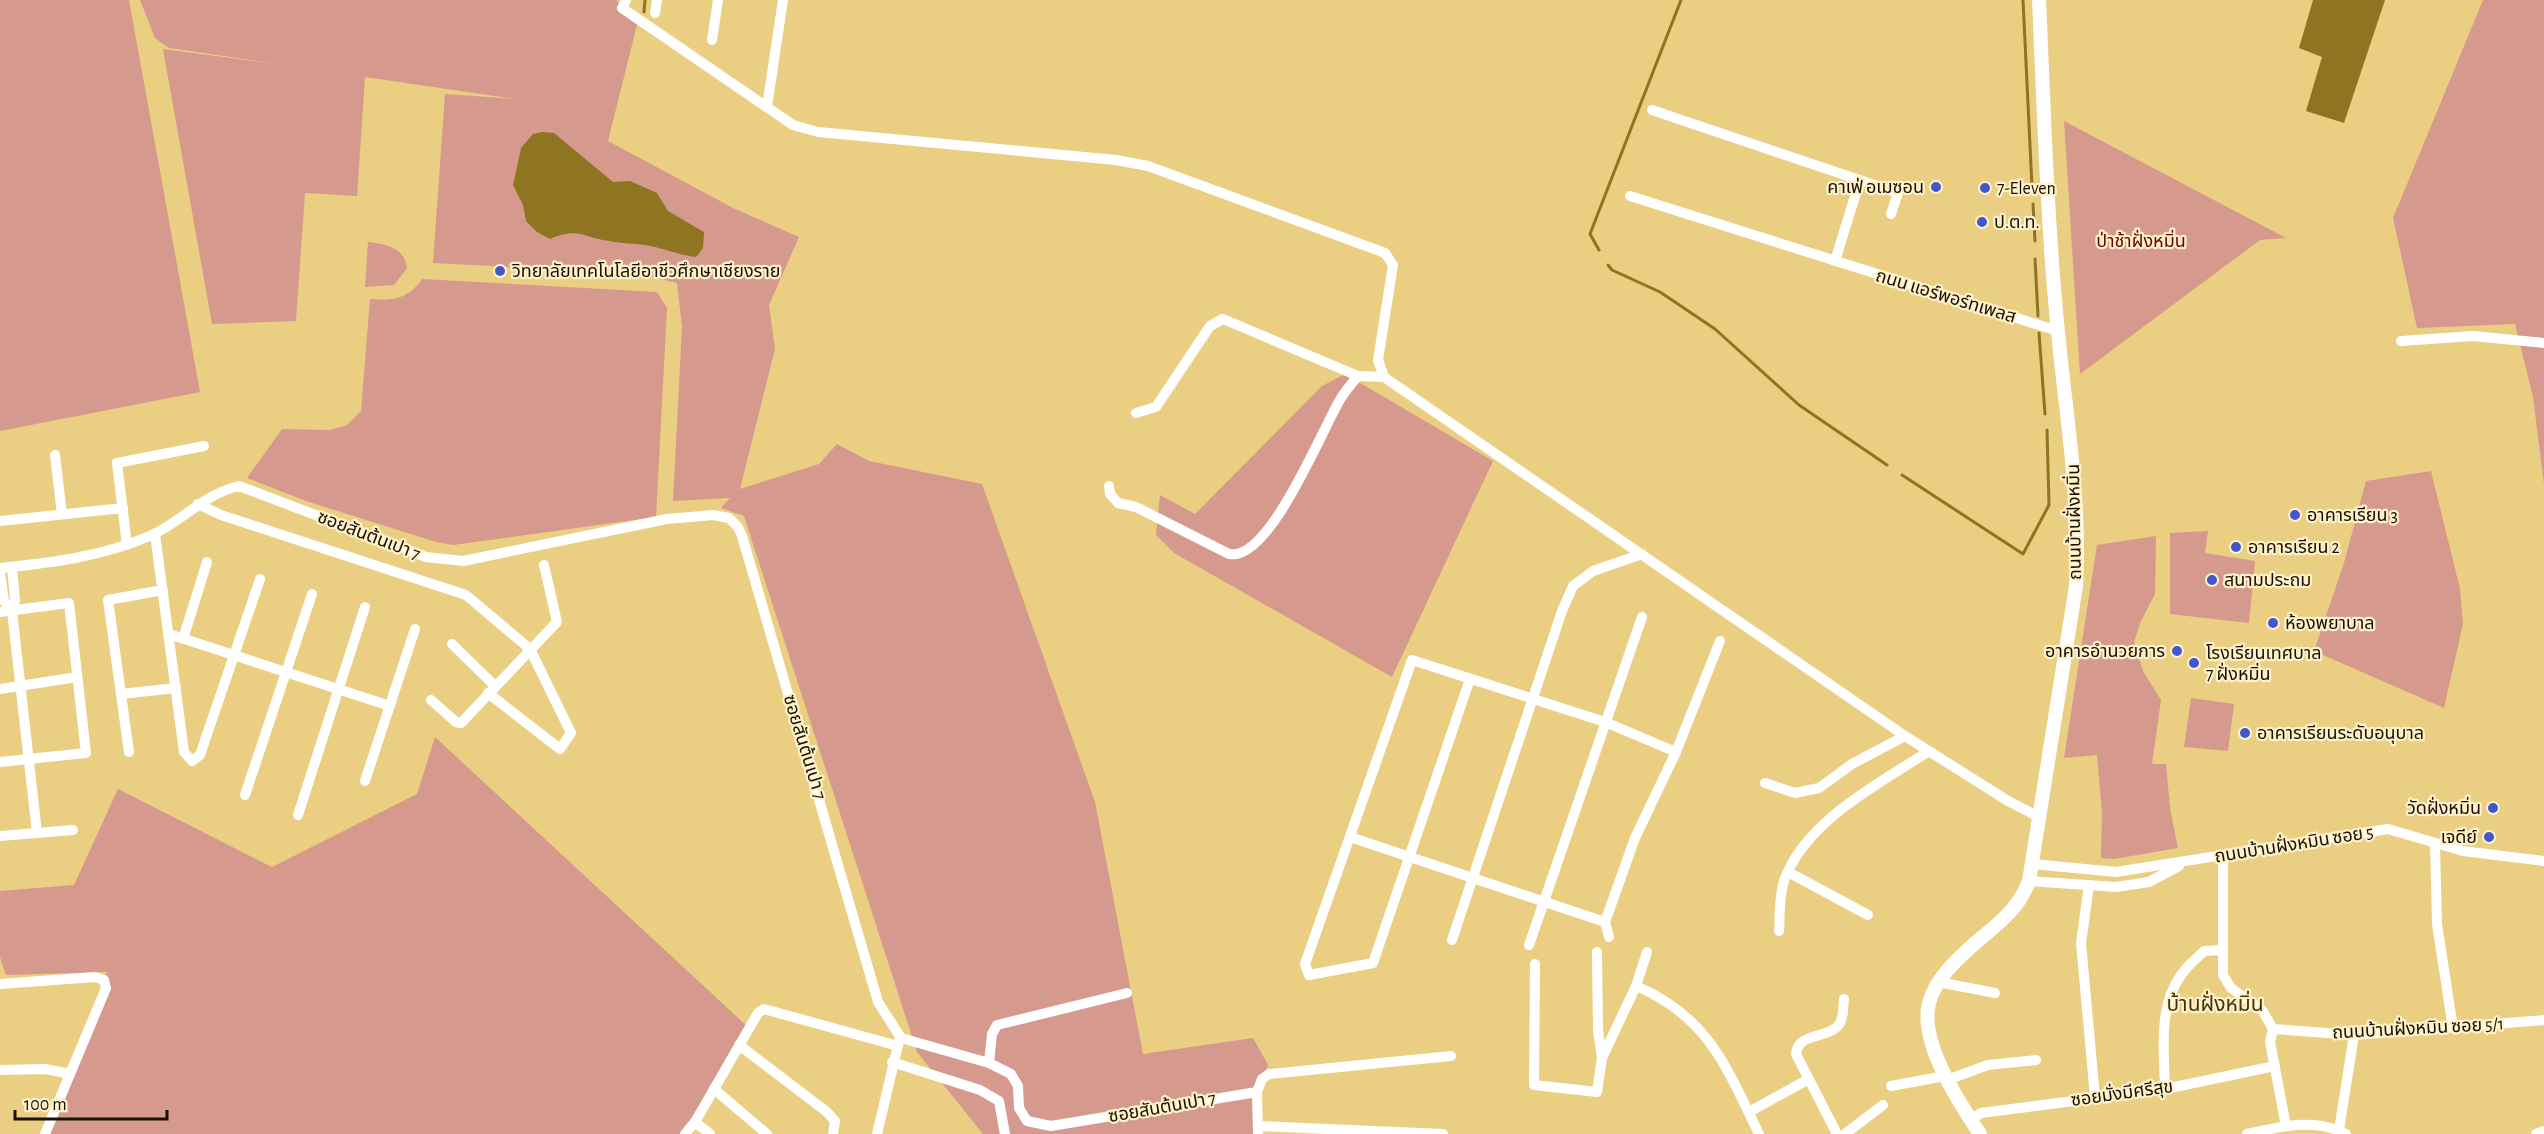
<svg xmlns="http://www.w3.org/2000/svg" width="2544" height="1134" font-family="'Alegreya Sans','Noto Sans Thai',sans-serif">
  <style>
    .green { fill: #d6998e }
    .water { fill: #8f7422 }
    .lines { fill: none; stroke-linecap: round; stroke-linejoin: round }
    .stream { stroke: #8f7422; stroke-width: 3 }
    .minor { stroke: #fff; stroke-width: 10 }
    .tertiary { stroke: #fff; stroke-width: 14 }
    .poi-dot { fill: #4157cb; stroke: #fef1cb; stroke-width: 2 }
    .labels { text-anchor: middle; stroke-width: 4.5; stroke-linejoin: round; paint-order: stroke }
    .poi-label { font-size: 18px; fill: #191100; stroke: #fef1cb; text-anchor: start }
    .park-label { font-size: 18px; fill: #680100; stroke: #fef1cb }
    .street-label { font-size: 18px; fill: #191100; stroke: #fef1cb }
    .quarter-label { font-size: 21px; fill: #42350a; stroke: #fef1cb }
  </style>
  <rect width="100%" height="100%" fill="#eace81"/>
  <g class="green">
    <polygon points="0,0 129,0 200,392 0,431"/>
    <polygon points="140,0 616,0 638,21 608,141 733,208 799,237 769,305 775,349 740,489 819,464 837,444 869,461 982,484 1095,802 1143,1054 1253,1038 1268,1065 1257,1092 1255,1134 983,1134 917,1052 744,516 721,508 730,498 673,501 682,327 677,283 641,274 433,263 445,94 516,99 365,77 357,196 305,193 296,321 212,324 163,49 285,65 169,48 155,38"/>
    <polygon points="2483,0 2544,0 2544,484 2533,397 2515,324 2417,328 2393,218"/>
    <polygon points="2064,121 2286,238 2260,240 2080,374"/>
    <path d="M368,242C386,244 404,247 407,268L394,285L365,287Z"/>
    <path d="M422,279L657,292L667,308L656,517L453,545L436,542L306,501L247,478L282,429L330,430L347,425L361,411L370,299C393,301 408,299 422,279Z"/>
    <polygon points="1345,374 1493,461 1392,677 1174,553 1156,535 1160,495 1195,514 1322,386"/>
    <polygon points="2431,471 2460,589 2463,624 2444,708 2314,651 2344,563 2366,481"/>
    <polygon points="2208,531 2205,553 2255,561 2249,623 2170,614 2170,533"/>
    <polygon points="2156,536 2155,594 2141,621 2134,642 2143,671 2161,700 2152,764 2166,764 2170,808 2178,848 2114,859 2101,858 2102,813 2097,755 2064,758 2097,545"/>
    <polygon points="2191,698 2234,704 2228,751 2184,747"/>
    <polygon points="435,737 749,1028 685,1134 44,1134 70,1074 107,972 6,975 0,957 0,891 74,885 118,789 272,867 417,794"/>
  </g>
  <g class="water">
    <polygon points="2313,0 2385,0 2344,123 2306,111 2322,57 2299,48"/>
    <path d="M542,132L554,133L613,182L630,181L657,193L668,211L704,232L703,248L696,257C681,255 670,251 655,247C640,243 624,244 609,241C582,237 578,227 550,239L537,232L526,221L523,205L513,185L521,148L533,134Z"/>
  </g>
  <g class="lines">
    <g class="stream">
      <polyline points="2023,0 2032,187"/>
      <polyline points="644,12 645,0"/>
      <polyline points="2033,204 2035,241"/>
      <polyline points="1599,250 1590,234 1681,0"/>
      <polyline points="2035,259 2038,316"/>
      <polyline points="1608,265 1612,270 1660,292 1715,329 1799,405 1887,465"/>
      <polyline points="2039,333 2045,414"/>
      <polyline points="1902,475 2023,554 2049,505 2047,430"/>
    </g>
    <g class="minor">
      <polyline points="626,0 622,8 793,125 818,132 1116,160 1148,166 1385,253 1393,265 1378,360 1384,377 1905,736 2008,801 2039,817"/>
      <polyline points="655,13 657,0"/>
      <polyline points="712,40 718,0"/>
      <polyline points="767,107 783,0"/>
      <polyline points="1652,110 1898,193 1891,214"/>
      <polyline points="1630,196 2058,331"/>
      <polyline points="1835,261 1860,180"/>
      <polyline points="2401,341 2473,336 2544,343"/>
      <polyline points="1136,413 1156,407 1210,326 1223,319 1358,376 1384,377"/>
      <polyline points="55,455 62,514"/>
      <path d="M1109,486L1110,494L1118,503L1136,507L1229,554C1270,562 1322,429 1341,398C1346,390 1352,383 1358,376"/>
      <polyline points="198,504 221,515 466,595 530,649 571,733 560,749 488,693"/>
      <polyline points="0,521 123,508"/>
      <polyline points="155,534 184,752 192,761 200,755 260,579"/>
      <polyline points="127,545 117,463 204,446"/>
      <polyline points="12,567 15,600 12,611 37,833"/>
      <path d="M0,568C51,563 105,556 152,535C184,520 204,494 239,486L426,557L463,561L667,519L713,515L729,518L738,527L742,536L878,1002L901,1038L989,1063L1011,1074L1018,1086L1019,1108L1027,1121L1051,1126L1257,1092L1258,1134"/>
      <polyline points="0,573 4,601 12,611"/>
      <polyline points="0,612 69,603 86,753 0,762"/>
      <polyline points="169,634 390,706"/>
      <polyline points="183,639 207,562"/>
      <polyline points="452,644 495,686"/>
      <polyline points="1470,679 1373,963 1309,975 1305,964 1412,660 1605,722 1676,752"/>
      <polyline points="0,689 77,677"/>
      <polyline points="121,694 176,688"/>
      <polyline points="431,700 456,722 461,723 557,622 544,565"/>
      <polyline points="129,752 108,600 163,590"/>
      <polyline points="365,781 415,629"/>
      <polyline points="1765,783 1795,793 1819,788 1852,764 1905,736"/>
      <polyline points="245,795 312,594"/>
      <polyline points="298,815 365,607"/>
      <polyline points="0,836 73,830"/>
      <polyline points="1350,837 1605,922"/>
      <polyline points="2435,843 2437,924 2453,1028"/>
      <polyline points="2223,855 2223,975 2231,988 2262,1010 2273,1029 2354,1035 2544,1020"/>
      <polyline points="2032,864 2116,872 2388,829 2463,851 2544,861"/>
      <polyline points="1788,872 1868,915"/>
      <polyline points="2029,881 2116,887 2149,882 2179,866"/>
      <polyline points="2089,885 2081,943 2095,1097"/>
      <path d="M1779,931C1780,915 1779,896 1784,881C1805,821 1879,784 1929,751"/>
      <polyline points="1609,937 1605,922 1635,838 1676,752 1720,641"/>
      <polyline points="1452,940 1562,611 1573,586 1593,571 1642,554"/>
      <polyline points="1529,945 1642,617"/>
      <polyline points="1597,952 1598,1031 1602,1058"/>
      <polyline points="1535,964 1534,1085 1597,1092 1602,1058 1636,986 1647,952"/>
      <polyline points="1938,982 1995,993"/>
      <polyline points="0,984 95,977 104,980 106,988 45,1134"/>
      <path d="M1636,986C1708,1016 1727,1068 1759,1134"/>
      <polyline points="2273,1029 2270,1042 2286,1126"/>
      <polyline points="739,1045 827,1112 835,1121 833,1134"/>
      <polyline points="892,1062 980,1090 999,1101 1005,1134"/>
      <polyline points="989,1063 992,1034 997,1025 1127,993"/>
      <polyline points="0,1070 45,1069 70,1074"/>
      <polyline points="1947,1080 1988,1065 2036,1060"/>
      <polyline points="1891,1086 1945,1076"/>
      <polyline points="714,1089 767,1134"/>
      <path d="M2165,1089C2164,1052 2158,1007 2181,975C2187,966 2196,959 2204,951L2222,950"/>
      <polyline points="1257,1092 1262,1079 1269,1074 1451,1056"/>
      <polyline points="1749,1112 1807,1080"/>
      <polyline points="1970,1120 1981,1113 2165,1089 2275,1066"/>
      <polyline points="695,1122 758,1013 764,1009 898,1046"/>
      <polyline points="1258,1126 1443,1134"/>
      <polyline points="2339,1130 2354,1035"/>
      <polyline points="685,1134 695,1122 710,1134"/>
      <polyline points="877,1134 899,1041"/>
      <path d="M1837,1134L1796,1054C1798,1031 1830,1040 1840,1023C1844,1016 1843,1007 1844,999"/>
      <polyline points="1845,1134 1883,1105"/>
      <path d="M2247,1134C2280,1127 2314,1117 2346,1134"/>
      <polyline points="2536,1134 2544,1131"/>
    </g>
    <path class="tertiary" d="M1980,1134C1959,1102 1919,1043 1929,1003C1935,980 1955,961 1973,945C1996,925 2018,911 2029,881L2076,586C2081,500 2066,417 2058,332C2047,222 2044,111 2039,0"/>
  </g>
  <g class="poi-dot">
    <circle cx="1936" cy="187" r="6"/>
    <circle cx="1985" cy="188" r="6"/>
    <circle cx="1982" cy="222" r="6"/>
    <circle cx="500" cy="271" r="6"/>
    <circle cx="2295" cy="515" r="6"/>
    <circle cx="2236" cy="547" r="6"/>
    <circle cx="2212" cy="580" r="6"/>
    <circle cx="2273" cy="623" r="6"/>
    <circle cx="2177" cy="651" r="6"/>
    <circle cx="2194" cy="663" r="6"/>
    <circle cx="2245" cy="733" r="6"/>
    <circle cx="2493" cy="808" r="6"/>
    <circle cx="2489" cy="837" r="6"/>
  </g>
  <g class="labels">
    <g class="poi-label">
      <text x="1924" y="193" text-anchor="end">คาเฟ่ อเมซอน</text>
      <text x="1997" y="194">7-Eleven</text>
      <text x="1994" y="228">ป.ต.ท.</text>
      <text x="512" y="277">วิทยาลัยเทคโนโลยีอาชีวศึกษาเชียงราย</text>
      <text x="2307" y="521">อาคารเรียน 3</text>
      <text x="2248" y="553">อาคารเรียน 2</text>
      <text x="2224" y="586">สนามประถม</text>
      <text x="2285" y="629">ห้องพยาบาล</text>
      <text x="2165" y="657" text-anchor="end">อาคารอำนวยการ</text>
      <text x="2206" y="659">โรงเรียนเทศบาล<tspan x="2206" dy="21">7 ฝั่งหมิ่น</tspan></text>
      <text x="2257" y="739">อาคารเรียนระดับอนุบาล</text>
      <text x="2481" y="814" text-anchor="end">วัดฝั่งหมิ่น</text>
      <text x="2477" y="843" text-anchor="end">เจดีย์</text>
    </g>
    <g class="park-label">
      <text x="2141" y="247">ป่าช้าฝั่งหมิ่น</text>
    </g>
    <g class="street-label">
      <text transform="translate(1946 296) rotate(17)" y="6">ถนน แอร์พอร์ทเพลส</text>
      <text transform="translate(2074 522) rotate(-91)" y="6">ถนนบ้านฝั่งหมิ่น</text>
      <text transform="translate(369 535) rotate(21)" y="6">ซอยสันต้นเปา 7</text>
      <text transform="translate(805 747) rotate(73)" y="6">ซอยสันต้นเปา 7</text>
      <text transform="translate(2294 844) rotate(-9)" y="6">ถนนบ้านฝั่งหมิน ซอย 5</text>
      <text transform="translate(2418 1028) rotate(-3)" y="6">ถนนบ้านฝั่งหมิน ซอย 5/1</text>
      <text transform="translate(2122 1093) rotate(-8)" y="6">ซอยมั่งมีศรีสุข</text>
      <text transform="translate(1162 1107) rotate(-10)" y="6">ซอยสันต้นเปา 7</text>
    </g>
    <g class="quarter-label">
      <text x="2215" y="1011">บ้านฝั่งหมิ่น</text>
    </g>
  </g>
  <path d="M15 1110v9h152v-9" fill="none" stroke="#191100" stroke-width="3"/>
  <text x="24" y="1110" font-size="18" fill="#191100" stroke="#fef1cb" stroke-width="4.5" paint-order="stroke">100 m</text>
</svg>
